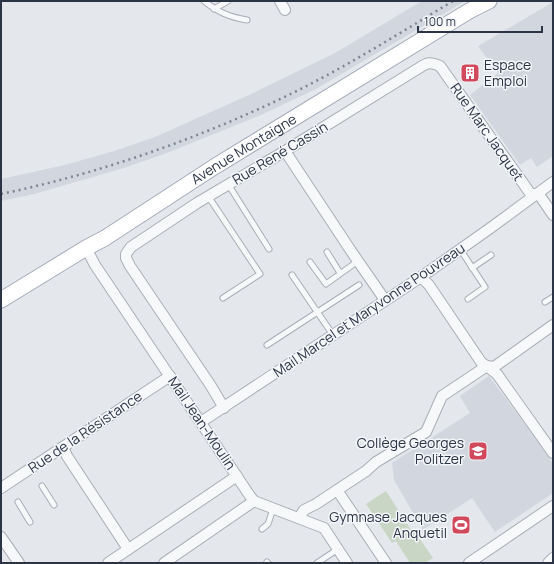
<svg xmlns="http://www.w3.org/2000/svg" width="554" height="564" font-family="Manrope,sans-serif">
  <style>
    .built { fill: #d2d6de }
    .green { fill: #c9d6c5 }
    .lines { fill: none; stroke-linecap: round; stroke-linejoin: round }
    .lane-casing { stroke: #a9aeb7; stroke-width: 7 }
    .street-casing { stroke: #a9aeb7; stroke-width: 12 }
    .primary-casing { stroke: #a3abb8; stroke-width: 17 }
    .lane { stroke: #f7f8fa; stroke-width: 5 }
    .street { stroke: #f7f8fa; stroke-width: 10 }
    .primary { stroke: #fff; stroke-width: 15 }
    .rail { stroke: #7d8696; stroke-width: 2.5; stroke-dasharray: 2 4; stroke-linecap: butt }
    .labels { text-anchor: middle; stroke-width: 3; stroke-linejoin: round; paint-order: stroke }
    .poi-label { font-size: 14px; fill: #2b3445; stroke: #f4f6f9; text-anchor: end }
    .street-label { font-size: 14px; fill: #2b3445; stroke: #f4f6f9 }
  </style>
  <rect width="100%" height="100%" fill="#e4e7ec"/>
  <g class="built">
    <polygon points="422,1 465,1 430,22 314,90 261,115 167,153 124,168 34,194 1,201 1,179 65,165 114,151 155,137 251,94 335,53"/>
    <polygon points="553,2 553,156 537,167 531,158 520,165 470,95 498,73 478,46"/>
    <polygon points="489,376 536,439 553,464 553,493 495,532 472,498 423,530 394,480 392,463 470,413 460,396"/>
  </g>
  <polygon class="green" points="386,491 411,530 413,529 433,558 425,563 410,563 396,541 392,543 366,504"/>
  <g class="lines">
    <g class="lane-casing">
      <g id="lane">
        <path d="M204,1C218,12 229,17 247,20"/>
        <polyline points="214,9 228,1"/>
        <polyline points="228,184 269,249"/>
        <polyline points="208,196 260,274 223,298"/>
        <polyline points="460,249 485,287 468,299"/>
        <polyline points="327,252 340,273"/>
        <polyline points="310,262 326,284 358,261"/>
        <polyline points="472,268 491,255"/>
        <polyline points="292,275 333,335"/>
        <polyline points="545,302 553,297"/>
        <polyline points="267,345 359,285"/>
        <polyline points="42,486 54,505"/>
        <polyline points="18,502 30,522"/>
        <polyline points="262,529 268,524 273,509"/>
        <polyline points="267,562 268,563"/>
        <polyline points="317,563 338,549"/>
      </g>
    </g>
    <g class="street-casing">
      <g id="street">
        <polyline points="280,1 285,10"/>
        <polyline points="285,151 351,251 385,300"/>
        <polyline points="86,248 95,265 250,496 254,501 259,503 324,528 347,563"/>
        <polyline points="421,277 429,285 481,362 497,374 553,453"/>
        <path d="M224,408L211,386L130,266L126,258V254L131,247L197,203L285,151L419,68C428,62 430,62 440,66L530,193L540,196L553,215"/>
        <polyline points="201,422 421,277 489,229 553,182"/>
        <polyline points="63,447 67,456 128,549"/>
        <polyline points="1,488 170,376"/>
        <polyline points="337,490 386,563"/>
        <polyline points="299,518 304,510 316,504 366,471 376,462 426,432 442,396 487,366 494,367 553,325"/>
        <polyline points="1,537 19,563"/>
        <polyline points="108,563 237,476"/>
        <polyline points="164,563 254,501"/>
        <polyline points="469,563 553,506"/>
        <polyline points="548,563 553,558"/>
      </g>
    </g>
    <g class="primary-casing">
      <g id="primary">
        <path id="s1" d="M1,300L86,248L105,238L214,167L469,11L489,1"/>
      </g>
    </g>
    <use href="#lane" class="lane"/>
    <use href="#street" class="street"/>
    <use href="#primary" class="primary"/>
    <path class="rail" d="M1,194C96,174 189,142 276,101C338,72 395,36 453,1"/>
  </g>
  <defs>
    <g id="building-square" transform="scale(1)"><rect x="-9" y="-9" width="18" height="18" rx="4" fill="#d1495b" stroke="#f4f6f9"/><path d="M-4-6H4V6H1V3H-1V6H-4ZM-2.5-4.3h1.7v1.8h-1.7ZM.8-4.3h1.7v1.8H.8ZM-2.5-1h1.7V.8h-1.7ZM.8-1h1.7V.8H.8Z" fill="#fff"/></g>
    <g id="school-square" transform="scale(1)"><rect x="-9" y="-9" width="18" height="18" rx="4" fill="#d1495b" stroke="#f4f6f9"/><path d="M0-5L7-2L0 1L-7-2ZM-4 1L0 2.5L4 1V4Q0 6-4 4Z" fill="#fff"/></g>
    <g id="stadium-square" transform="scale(1)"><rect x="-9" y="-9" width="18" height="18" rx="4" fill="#d1495b" stroke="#f4f6f9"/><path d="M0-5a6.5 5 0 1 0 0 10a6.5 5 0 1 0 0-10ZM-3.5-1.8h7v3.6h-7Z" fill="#fff"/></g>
  </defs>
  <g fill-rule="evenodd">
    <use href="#building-square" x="470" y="73"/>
    <use href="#school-square" x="478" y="451"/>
    <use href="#stadium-square" x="461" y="525"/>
  </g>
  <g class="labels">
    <g class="poi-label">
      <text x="484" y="70" text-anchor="start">Espace<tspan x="484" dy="16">Emploi</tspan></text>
      <text x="464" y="448">Collège Georges<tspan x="464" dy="16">Politzer</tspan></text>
      <text x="447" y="522">Gymnase Jacques<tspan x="447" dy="16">Anquetil</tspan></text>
    </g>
    <g class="street-label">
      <text transform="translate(487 132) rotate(55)" y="5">Rue Marc Jacquet</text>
      <text dy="5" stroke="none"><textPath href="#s1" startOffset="286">Avenue Montaigne</textPath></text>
      <text transform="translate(280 153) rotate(-31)" y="5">Rue René Cassin</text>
      <text transform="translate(369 310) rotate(-34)" y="5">Mail Marcel et Maryvonne Pouvreau</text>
      <text transform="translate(202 423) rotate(56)" y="5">Mail Jean-Moulin</text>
      <text transform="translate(85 432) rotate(-34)" y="5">Rue de la Résistance</text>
    </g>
  </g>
  <rect width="554" height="564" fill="none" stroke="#2b3445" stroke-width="4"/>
  <path d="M418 26v6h124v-6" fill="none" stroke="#2b3445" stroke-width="2"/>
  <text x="424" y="26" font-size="12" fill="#2b3445" stroke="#f4f6f9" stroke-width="3" paint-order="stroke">100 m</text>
</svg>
